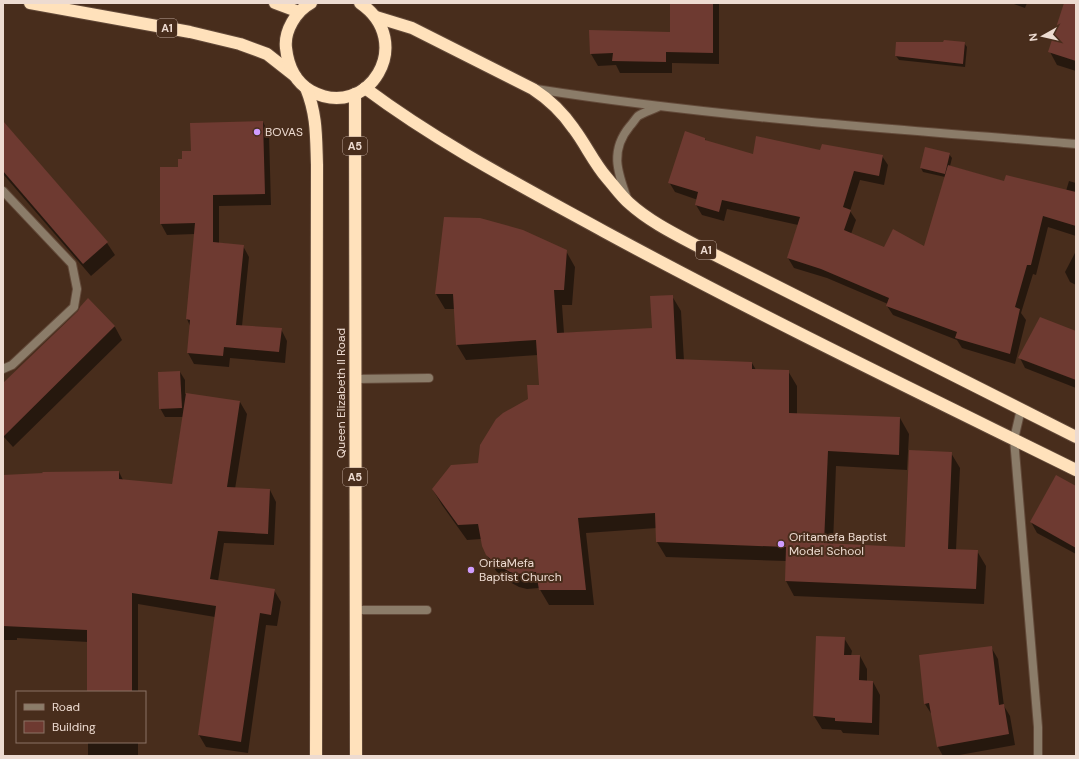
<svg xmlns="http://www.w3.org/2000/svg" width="1079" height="759" font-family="'DM Sans',sans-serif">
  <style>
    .shadow { fill: #0007 }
    .building { fill: #6e3a31 }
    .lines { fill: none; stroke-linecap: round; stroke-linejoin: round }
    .lane-casing { stroke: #624939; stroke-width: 10 }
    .street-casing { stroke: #624939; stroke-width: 10 }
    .highway-casing { stroke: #624939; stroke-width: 14 }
    .lane { stroke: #8b7c69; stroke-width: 8 }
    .street { stroke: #8b7c69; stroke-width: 8 }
    .highway { stroke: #ffe1bb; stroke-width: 12 }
    .poi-dot { fill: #d09dff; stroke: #482d1c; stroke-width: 1.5 }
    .labels { text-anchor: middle; stroke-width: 4; stroke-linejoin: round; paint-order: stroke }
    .shield { fill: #482d1c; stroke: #bca79b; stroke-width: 1 }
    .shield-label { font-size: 11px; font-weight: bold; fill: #eddbd1 }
    .poi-label { font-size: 12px; fill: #eddbd1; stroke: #482d1c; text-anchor: start }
    .street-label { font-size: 12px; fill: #eddbd1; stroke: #482d1c }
  </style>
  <rect width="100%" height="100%" fill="#482d1c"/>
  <g class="shadow">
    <polygon points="672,3 719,3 719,64 672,63 672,73 620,73 616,65 598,66 591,54 590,31 671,33"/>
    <polygon points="1011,3 1027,3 1025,8"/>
    <polygon points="1065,3 1076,3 1076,71 1057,65 1050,52"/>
    <polygon points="897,43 964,43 967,47 965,67 899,60 896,56"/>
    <polygon points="263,122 269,134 271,205 219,206 219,243 243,246 249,257 242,326 281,329 287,341 285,363 230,358 229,367 194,364 188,353 190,326 187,319 195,234 167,235 161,224 183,160 192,152"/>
    <polygon points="5,125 107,243 115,255 91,276 3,174 3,127"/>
    <polygon points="705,139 706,141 753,155 821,151 882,156 888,165 884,185 860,180 850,211 856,220 851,234 884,248 925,247 945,177 923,172 921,168 949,154 952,158 950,166 1005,182 1066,191 1069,181 1076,183 1076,236 1048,227 1036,275 1033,274 1021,313 1026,320 1015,364 962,348 957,340 893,315 887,306 888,304 827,278 794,268 788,258 798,225 727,209 724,221 702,215 696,205 698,200 675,192 669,182"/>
    <polygon points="566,251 575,267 572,305 562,305 564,333 653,329 672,296 681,311 684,361 752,363 756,370 788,371 797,386 797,414 900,418 909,434 907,470 836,466 833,544 906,548 951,453 960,468 956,550 977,551 986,566 984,604 794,596 786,581 786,561 666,557 657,542 657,528 586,533 594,605 549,605 539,588 527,589 519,587 506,580 496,571 487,555 481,539 467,540 442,505 433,490 479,464 540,386 538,355 466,360 457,345 455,309 445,309 436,294"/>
    <polygon points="1076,251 1076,285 1070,282 1065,272"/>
    <polygon points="88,300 115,327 122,340 13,447 3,436 3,384 79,312"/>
    <polygon points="1076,332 1076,388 1025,368 1020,358"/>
    <polygon points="180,372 185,380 185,394 240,402 247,414 235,489 270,490 276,502 274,545 224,543 218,581 274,590 281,602 277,626 266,625 248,753 206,747 199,735 215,617 138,604 138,692 88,692 88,642 17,638 17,640 3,640 3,476 119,472 123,480 172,486 183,417 165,417 160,408"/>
    <polygon points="1076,488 1076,554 1037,533 1031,522"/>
    <polygon points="817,637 844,638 852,651 851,656 860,656 867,669 867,682 873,682 880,695 879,735 843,733 841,730 822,729 814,716"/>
    <polygon points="991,647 998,659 1004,706 1010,716 1015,745 954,756 943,756 938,747 932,715 925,704"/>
    <rect x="88" y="742" width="50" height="14"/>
  </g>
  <g class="building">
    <polygon points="670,3 713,3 713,53 666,52 666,62 612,61 613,53 590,54 589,30 670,32"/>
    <polygon points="1064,3 1076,3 1076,61 1048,52"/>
    <polygon points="944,40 965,42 963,64 895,56 896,42 943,42"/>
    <polygon points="3,121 108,242 83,264 3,171"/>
    <polygon points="263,121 265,194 213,195 213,242 244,245 236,325 282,328 279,352 224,347 223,356 187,353 190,320 186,319 195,223 160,224 160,167 178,167 178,159 182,159 182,151 191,151 190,123"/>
    <polygon points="685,131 705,138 705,140 753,154 756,136 820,150 822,144 883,155 879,176 854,171 843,207 851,210 844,230 884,247 893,229 924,246 948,165 1004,181 1006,175 1076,192 1076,226 1043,216 1031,265 1027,265 1015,307 1020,309 1010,354 955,338 957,332 886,306 889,298 821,269 787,258 800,217 722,200 719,212 695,205 698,192 668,183"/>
    <polygon points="925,147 950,153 945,174 920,168"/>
    <polygon points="444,217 480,218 523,230 567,250 564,290 554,290 557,333 652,328 650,296 673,295 676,359 752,362 752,369 789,370 789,413 900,417 899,455 828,451 824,543 905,547 909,450 952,452 948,549 978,550 976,589 785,581 786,547 656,542 655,513 578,518 586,590 539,590 536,572 517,574 510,572 496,564 486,555 482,546 478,524 458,525 432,489 451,465 478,463 480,445 496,419 503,413 528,399 527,385 539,385 536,340 456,345 453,294 435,294"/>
    <polygon points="88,298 115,326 3,437 3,383 78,311 80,307"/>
    <polygon points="1040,317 1076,331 1076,380 1018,358"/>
    <polygon points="180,371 182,408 159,409 158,372"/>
    <polygon points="186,393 240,401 227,487 270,489 268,534 218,531 210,579 275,589 271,615 260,613 241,742 198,735 216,606 132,593 132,692 87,692 87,630 3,626 3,475 43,473 42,472 119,471 119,479 172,484"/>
    <polygon points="1056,475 1076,486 1076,548 1030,522"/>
    <polygon points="816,636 845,637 844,655 860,655 859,680 873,681 872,723 835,721 835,718 813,716"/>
    <polygon points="992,646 999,705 1004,704 1009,734 937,747 929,703 924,704 919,655"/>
  </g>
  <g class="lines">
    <g class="lane-casing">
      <g id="lane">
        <polyline points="3,191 72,264 77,289 74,307 12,365 3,369"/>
        <polyline points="355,379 429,378"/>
        <polyline points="1021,409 1014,439 1038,727 1038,756"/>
        <polyline points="356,610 427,610"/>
      </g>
    </g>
    <g class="street-casing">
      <g id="street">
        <path d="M536,89C714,117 896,129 1076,144"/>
        <path d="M627,198C617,171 610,150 630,126C633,123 635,119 638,116C644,112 652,110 658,107"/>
      </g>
    </g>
    <g class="highway-casing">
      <g id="highway">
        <polyline points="30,3 190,32 240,44 267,54 295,76"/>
        <polyline points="275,3 299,12"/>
        <path d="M311,3C296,11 284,31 286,48C288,66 295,82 311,91C368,122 417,42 360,3"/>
        <path d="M376,17L412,28L533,89C550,100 563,113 574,129C586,145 594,163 607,178C614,186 621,196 629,203C651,223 679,236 705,250L1076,437"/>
        <path d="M306,88C317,115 316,136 317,165L316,756"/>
        <path d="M365,88C440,144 523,187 605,232C760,316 918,392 1076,470"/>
        <polyline points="355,94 356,756"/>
      </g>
    </g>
    <use href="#lane" class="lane"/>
    <use href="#street" class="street"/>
    <use href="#highway" class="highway"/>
  </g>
  <g class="poi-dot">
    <circle cx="257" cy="132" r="4"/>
    <circle cx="781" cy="544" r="4"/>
    <circle cx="471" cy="570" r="4"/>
  </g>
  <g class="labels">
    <g class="shield">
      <rect x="157" y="19" width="20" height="18" rx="3"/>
      <rect x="343" y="137" width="24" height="18" rx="3"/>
      <rect x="696" y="241" width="20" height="18" rx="3"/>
      <rect x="343" y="468" width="24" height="18" rx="3"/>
    </g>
    <g class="shield-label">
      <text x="167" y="32">A1</text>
      <text x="355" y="150">A5</text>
      <text x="706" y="254">A1</text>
      <text x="355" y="481">A5</text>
    </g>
    <g class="poi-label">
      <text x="265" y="136">BOVAS</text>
      <text x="789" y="541">Oritamefa Baptist<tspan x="789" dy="14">Model School</tspan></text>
      <text x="479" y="567">OritaMefa<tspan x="479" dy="14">Baptist Church</tspan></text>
    </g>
    <g class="street-label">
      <text transform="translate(341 393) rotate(-90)" y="4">Queen Elizabeth II Road</text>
    </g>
  </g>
  <rect width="1079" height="759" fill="none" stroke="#eddbd1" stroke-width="8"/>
  <rect x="16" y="691" width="130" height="52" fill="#482d1c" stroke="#8a7364"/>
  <rect x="24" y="704" width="20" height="6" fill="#8b7c69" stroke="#8a7364"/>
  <text x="52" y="711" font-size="12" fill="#eddbd1">Road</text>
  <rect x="24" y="721" width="20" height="12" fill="#6e3a31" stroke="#8a7364"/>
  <text x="52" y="731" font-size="12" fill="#eddbd1">Building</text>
  <g transform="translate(1043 36) rotate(262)" stroke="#482d1c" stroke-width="3" paint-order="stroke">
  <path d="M0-3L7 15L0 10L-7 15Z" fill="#eddbd1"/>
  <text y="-6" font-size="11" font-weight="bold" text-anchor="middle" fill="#eddbd1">N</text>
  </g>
</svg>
